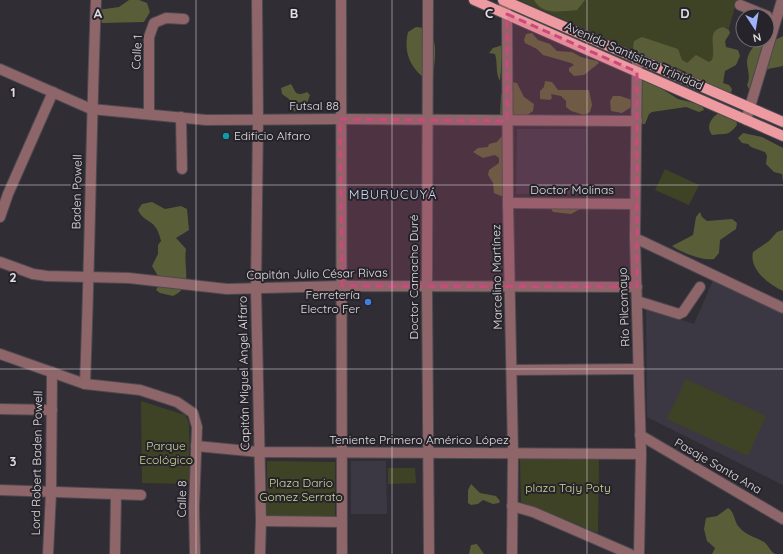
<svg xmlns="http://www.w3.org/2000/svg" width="783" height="554" font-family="Quicksand,sans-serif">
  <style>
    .built { fill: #3c3843 }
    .green { fill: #3f4325 }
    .forest { fill: #595e38 }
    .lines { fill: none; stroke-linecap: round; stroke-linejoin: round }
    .minor-casing { stroke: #4c4950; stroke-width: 12 }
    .major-casing { stroke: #4c4950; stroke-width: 12 }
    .minor { stroke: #8e6568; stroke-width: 10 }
    .major { stroke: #ed9aa1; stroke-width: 10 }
    .marked { fill: #ca4a7d; fill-opacity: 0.2; stroke: #ca4a7d; stroke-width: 3; stroke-dasharray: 8 5; stroke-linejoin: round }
    .grid { fill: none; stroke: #e0dee2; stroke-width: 1; stroke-opacity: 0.55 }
    .culture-dot { fill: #0f9aa8; stroke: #26242a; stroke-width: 1.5 }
    .shop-dot { fill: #3f7fe0; stroke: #26242a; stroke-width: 1.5 }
    .labels { text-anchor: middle; stroke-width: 4; stroke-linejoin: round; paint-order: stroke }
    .street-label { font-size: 12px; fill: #e0dee2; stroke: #26242a }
    .poi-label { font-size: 12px; fill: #e0dee2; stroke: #26242a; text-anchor: start }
    .park-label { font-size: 12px; fill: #ced896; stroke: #26242a }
    .neighbourhood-label { font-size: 13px; letter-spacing: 1px; fill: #ccd6f2; stroke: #26242a }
    .grid-label { font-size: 13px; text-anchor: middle; font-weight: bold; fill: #e0dee2; stroke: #26242a; stroke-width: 4; stroke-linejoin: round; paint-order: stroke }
  </style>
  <rect width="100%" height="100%" fill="#302d34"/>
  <g class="built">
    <polygon points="517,129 587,129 586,194 516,194"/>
    <polygon points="717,271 783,301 783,485 647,417 646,307 694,324"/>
    <polygon points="351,461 386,461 387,514 351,514"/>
  </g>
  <g class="green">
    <polygon points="519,0 737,0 713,85"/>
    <polygon points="509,9 743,113 744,114 508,10"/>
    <polygon points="665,169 699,185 689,205 655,190"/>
    <polygon points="686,379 766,416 748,456 667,419"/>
    <polygon points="141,401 185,415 189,423 190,484 142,483"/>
    <polygon points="520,459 599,459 598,533 521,502"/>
    <polygon points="267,461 335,462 335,517 267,517"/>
    <polygon points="388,468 415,468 416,483 388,484"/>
  </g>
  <g class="forest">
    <polygon points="129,0 139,0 147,3 150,12 144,22 102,23 98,10 119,7"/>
    <path d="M534,0H585L577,10C561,11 543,16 534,0Z"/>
    <path d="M416,27C443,27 434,62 433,79L428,81C411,69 403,53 408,32Z"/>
    <path d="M723,27L729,30L730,33L725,41L726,47L738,50L740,56L736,65L725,71L723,83L729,85L732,89L731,93L708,86L700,80L690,78L686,72L676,67L666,66L653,59L643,57L633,48L634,41L642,37L678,49L682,60L687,63L696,55L709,62L712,60C717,47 705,31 723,27Z"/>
    <polygon points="532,33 538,40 550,44 557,51 572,52 581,57 597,61 599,63 584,75 574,76 569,71 569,68 574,65 571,63 543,55 537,49 525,43 524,40 526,34"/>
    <path d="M783,36V66L768,69L750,91L747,85C754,70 737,62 758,42L773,41Z"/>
    <path d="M503,45L500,81C495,72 498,63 495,54L489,53L493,48Z"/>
    <path d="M643,77L678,99L702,105L704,110L699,112L686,107L652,112L649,114L645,124H640V112L642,106C640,94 636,89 643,77Z"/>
    <polygon points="545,81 552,82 558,90 589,90 592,105 590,112 584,115 571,111 566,107 566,101 561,96 551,94 552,98 550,100 540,99 540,91 544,87"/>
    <polygon points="510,82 517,83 524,97 534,104 533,111 526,116 500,117 501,95"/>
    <path d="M291,84C296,92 295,97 307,92L310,95L304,111H294L289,99L282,94L281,88Z"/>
    <polygon points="613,96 620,96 632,100 633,106 622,113 611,111 610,101"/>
    <path d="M721,112L735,113L737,125C728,137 725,133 712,135C705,126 712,116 721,112Z"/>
    <polygon points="506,131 507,194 501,196 494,193 493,183 488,175 489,170 499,163 499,158 495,155 483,158 473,152 478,148 488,147 489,144 497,142"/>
    <polygon points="743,133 762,137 783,148 783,182 782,174 774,172 766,164 767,156 765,152 751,147 748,144 742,143 738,138"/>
    <path d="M152,202L165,209L181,206L187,209L189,230L176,238L186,249C183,270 194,286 173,296L160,293L156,290L165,276H158L152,266L158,254V245L161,241C156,217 145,225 138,210L142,204Z"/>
    <polygon points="550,207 584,207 571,214 553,212"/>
    <path d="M700,212L702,217L707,221L732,219L737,223L736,229L720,240L719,253L714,259C703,261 682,253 672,246L693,235L696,217Z"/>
    <path d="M783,230V291C768,284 749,269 753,252L769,241L777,232Z"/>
    <polygon points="471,484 480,493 496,496 500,501 499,503 493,504 483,500 478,504 471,505 468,503 468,490"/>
    <path d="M728,508C735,512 734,522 739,527C745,535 756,537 764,542C769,546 770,551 775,554H712L715,548L707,541L704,529L706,518L717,516Z"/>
    <polygon points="477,544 484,554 469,554 471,545"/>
  </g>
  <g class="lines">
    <g class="minor-casing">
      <g id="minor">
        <polyline points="257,0 258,119 256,288 261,521 260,554"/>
        <polyline points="341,0 342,554"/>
        <polyline points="428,0 427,286 429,554"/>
        <polyline points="503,0 507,14 508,203 513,453 512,554"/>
        <polyline points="740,5 767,16"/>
        <polyline points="637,59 635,238 641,454 639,554"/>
        <polyline points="0,69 91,109 206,120 340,119 637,121"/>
        <polyline points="149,114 149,37 154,23 166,18 184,19"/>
        <polyline points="181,117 182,169"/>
        <polyline points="746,120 782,0"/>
        <polyline points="508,203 635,204"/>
        <polyline points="0,217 8,194 53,92"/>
        <polyline points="635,238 783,308"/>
        <polyline points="0,262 33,274 47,276 129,278 227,289 342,286 637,287"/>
        <polyline points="637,301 679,314 683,312 700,287"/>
        <polyline points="0,354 85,384 140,390 177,402 193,413 197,427 194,508 195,554"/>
        <polyline points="512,370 639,369"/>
        <path d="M85,384C90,256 91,128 96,0"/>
        <polyline points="0,409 52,410"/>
        <polyline points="640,435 783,519"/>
        <polyline points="196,446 259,452 641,454"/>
        <polyline points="0,490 141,495"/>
        <polyline points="512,506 533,512 630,554"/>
        <polyline points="261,521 341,522"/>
        <polyline points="48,554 51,493 52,372"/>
        <polyline points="115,554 116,495"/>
      </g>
    </g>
    <g class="major-casing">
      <g id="major">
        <polyline points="474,0 783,136"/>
        <polyline points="503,0 783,122"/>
      </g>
    </g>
    <use href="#minor" class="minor"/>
    <use href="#major" class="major"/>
  </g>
  <path class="marked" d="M507,14L637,72V287L342,286L340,119L507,121Z"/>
  <path class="grid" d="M196,0V554M392,0V554M587,0V554M0,185H783M0,369H783"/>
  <circle class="culture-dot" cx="226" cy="136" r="4"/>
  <circle class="shop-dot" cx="368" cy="302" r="4"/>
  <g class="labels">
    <g class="street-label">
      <text transform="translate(137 52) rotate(-87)" y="4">Calle 1</text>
      <text transform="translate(634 56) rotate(24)" y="4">Avenida Santísima Trinidad</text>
      <text x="314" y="110">Futsal 88</text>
      <text x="572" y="194">Doctor Molinas</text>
      <text transform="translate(77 192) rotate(-89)" y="4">Baden Powell</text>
      <text transform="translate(317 274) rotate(-1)" y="4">Capitán Julio César Rivas</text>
      <text transform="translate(414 277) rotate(-90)" y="4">Doctor Camacho Duré</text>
      <text transform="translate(497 277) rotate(-91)" y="4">Marcelino Martínez</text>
      <text transform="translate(624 307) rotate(-92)" y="4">Río Pilcomayo</text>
      <text transform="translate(244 373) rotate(-91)" y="4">Capitán Miguel Angel Alfaro</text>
      <text x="419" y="444">Teniente Primero Américo López</text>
      <text transform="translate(37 463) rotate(-89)" y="4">Lord Robert Baden Powell</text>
      <text transform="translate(718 466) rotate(30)" y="4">Pasaje Santa Ana</text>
      <text transform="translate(182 499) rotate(-89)" y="4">Calle 8</text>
    </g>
    <g class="poi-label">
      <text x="234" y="140">Edificio Alfaro</text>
      <text x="360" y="299" text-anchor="end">Ferretería<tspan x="360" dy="14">Electro Fer</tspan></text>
    </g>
    <g class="park-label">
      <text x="166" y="450">Parque<tspan x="166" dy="14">Ecológico</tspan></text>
      <text x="301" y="487">Plaza Dario<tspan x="301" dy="14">Gomez Serrato</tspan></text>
      <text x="568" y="492">plaza Tajy Poty</text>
    </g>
    <g class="neighbourhood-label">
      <text x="393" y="199">MBURUCUYÁ</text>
    </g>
  </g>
  <g class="grid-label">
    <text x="98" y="18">A</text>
    <text x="294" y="18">B</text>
    <text x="489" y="18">C</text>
    <text x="685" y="18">D</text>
    <text x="13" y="97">1</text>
    <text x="13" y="282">2</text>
    <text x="13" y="466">3</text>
  </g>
  <g transform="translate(755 28) rotate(168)"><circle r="19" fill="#26242a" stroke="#706e74"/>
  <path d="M0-3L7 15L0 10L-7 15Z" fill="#9db4fd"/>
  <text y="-6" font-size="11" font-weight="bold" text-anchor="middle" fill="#e0dee2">N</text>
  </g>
</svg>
